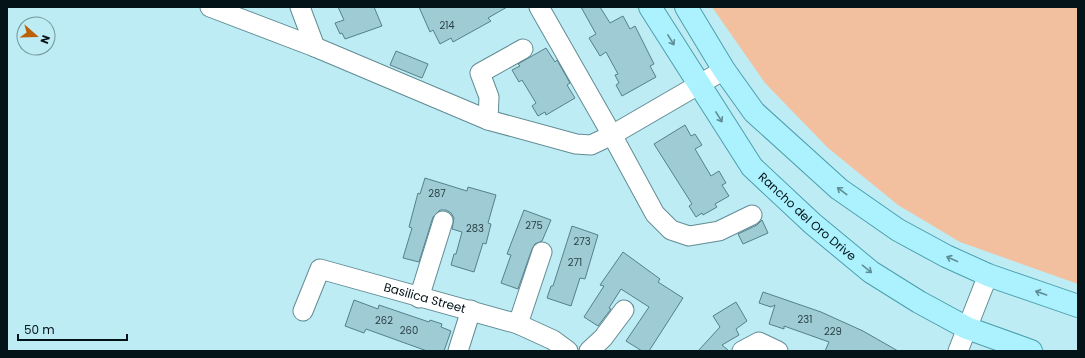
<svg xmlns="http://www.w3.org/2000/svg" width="1085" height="358" font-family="Poppins,sans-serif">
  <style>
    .green { fill: #f2c09f }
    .building { fill: #9fccd4; stroke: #568089 }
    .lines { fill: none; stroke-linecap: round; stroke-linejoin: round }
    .minor-casing { stroke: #618c94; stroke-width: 21 }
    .major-casing { stroke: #4c9ead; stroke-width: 24 }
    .minor { stroke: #fff; stroke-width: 19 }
    .major { stroke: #acf2fe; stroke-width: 22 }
    .oneway { stroke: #608e96 }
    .labels { text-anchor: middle; stroke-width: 3.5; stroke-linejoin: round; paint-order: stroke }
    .number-label { font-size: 10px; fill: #2a4146 }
    .street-label { font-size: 12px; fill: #031317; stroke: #beecf4 }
  </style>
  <rect width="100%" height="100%" fill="#beecf4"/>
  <polygon class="green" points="712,7 1078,7 1078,284 960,242 898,205 828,148 765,83"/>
  <g class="building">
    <polygon points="338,7 374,7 382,26 345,39 342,33 340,34 335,23 344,20"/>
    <polygon points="419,7 507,7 488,18 491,21 453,42 451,38 440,44 433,30 430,32"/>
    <polygon points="581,7 600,7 610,23 623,16 630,29 635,26 654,64 650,66 656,77 622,96 616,85 619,83 615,75 618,74 606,52 600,56 589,38 596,34"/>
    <polygon points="546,48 555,62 557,60 570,83 567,85 575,98 546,115 545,112 538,116 532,106 536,103 522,80 519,82 512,70 520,66 518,64"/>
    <polygon points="396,51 428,64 422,78 390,65"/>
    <polygon points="685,125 691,136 695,134 702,145 695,149 711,176 719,171 726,183 722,185 729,196 715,204 717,207 703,215 702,213 696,217 689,206 692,204 654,144"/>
    <polygon points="425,178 467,191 468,187 496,195 488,223 491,224 486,244 483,243 474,272 451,265 454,254 456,254 462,232 452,229 454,218 451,213 446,210 440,210 433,217 419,262 403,258 412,228 409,227 418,193 420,194"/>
    <polygon points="524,210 551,220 542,241 535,244 532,249 518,289 501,283 511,255 507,254"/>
    <polygon points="762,220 768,233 743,244 738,234 757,225"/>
    <polygon points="572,226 598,235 585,279 580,278 571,306 547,298 551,286 553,286"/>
    <polygon points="623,252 660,279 658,282 683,298 649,351 642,351 626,341 649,307 621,289 609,308 611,309 598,326 584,317 604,286 600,285"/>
    <polygon points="763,292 821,312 863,331 898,351 825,351 829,342 784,326 784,329 769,324 775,305 771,307 759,303"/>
    <polygon points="354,300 378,309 379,305 429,322 430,320 442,324 441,327 451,331 444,351 427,351 366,329 364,333 345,326"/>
    <polygon points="736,302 747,321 736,329 739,335 722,345 729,351 698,351 720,327 713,316"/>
  </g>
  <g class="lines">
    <g class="minor-casing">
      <g id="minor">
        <polyline points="210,7 315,47"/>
        <polyline points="300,7 315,47 488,120 576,144 591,145 612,135 724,70"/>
        <polyline points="539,7 612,135 655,214 671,230 689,236 719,231 752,215"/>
        <polyline points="488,120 489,97 480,73 523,49"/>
        <polyline points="419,298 443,221"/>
        <path id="s1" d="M303,311L320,269L518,324L553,340L568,351"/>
        <polyline points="518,324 542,252"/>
        <polyline points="458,351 471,310"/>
        <polyline points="589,351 603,338 624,310"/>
        <polyline points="742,351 759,342 778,351"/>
        <polyline points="958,351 988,275"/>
      </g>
    </g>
    <g class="major-casing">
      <g id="major">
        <path id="s2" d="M650,7L752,167L813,224L871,272L919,302L967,328L1031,351"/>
        <polyline points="686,7 724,70 754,112 839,189 898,230 946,256 988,275 1078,306"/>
      </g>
    </g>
    <use href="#minor" class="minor"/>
    <use href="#major" class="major"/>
  </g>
  <defs><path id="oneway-shaft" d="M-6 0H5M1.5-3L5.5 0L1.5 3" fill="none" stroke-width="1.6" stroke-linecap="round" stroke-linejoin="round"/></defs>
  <g class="oneway">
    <use href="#oneway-shaft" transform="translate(671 40) rotate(58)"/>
    <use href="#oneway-shaft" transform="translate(719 117) rotate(58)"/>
    <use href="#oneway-shaft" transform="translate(842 191) rotate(-143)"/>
    <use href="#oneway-shaft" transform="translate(952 259) rotate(-156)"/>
    <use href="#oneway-shaft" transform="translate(867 269) rotate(39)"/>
    <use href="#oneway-shaft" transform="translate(1041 293) rotate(-161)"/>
  </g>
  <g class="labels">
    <g class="number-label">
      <text x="447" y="29">214</text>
      <text x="437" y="197">287</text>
      <text x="534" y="229">275</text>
      <text x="475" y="232">283</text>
      <text x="582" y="245">273</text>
      <text x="575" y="266">271</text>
      <text x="805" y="323">231</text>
      <text x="384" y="324">262</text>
      <text x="409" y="334">260</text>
      <text x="833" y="335">229</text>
    </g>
    <g class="street-label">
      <text dy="4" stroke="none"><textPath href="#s2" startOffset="264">Rancho del Oro Drive</textPath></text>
      <text dy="4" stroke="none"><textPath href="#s1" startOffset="154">Basilica Street</textPath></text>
    </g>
  </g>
  <rect width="1085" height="358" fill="none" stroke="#031317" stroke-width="16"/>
  <g transform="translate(36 36) rotate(110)"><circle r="19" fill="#beecf4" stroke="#73959c"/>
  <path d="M0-3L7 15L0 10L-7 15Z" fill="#bc6008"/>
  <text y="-6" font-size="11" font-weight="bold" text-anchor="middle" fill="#031317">N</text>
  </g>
  <path d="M18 334v6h109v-6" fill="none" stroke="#031317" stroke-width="2"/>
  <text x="24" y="334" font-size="12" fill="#031317" stroke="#beecf4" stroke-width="3" paint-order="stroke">50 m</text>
</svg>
